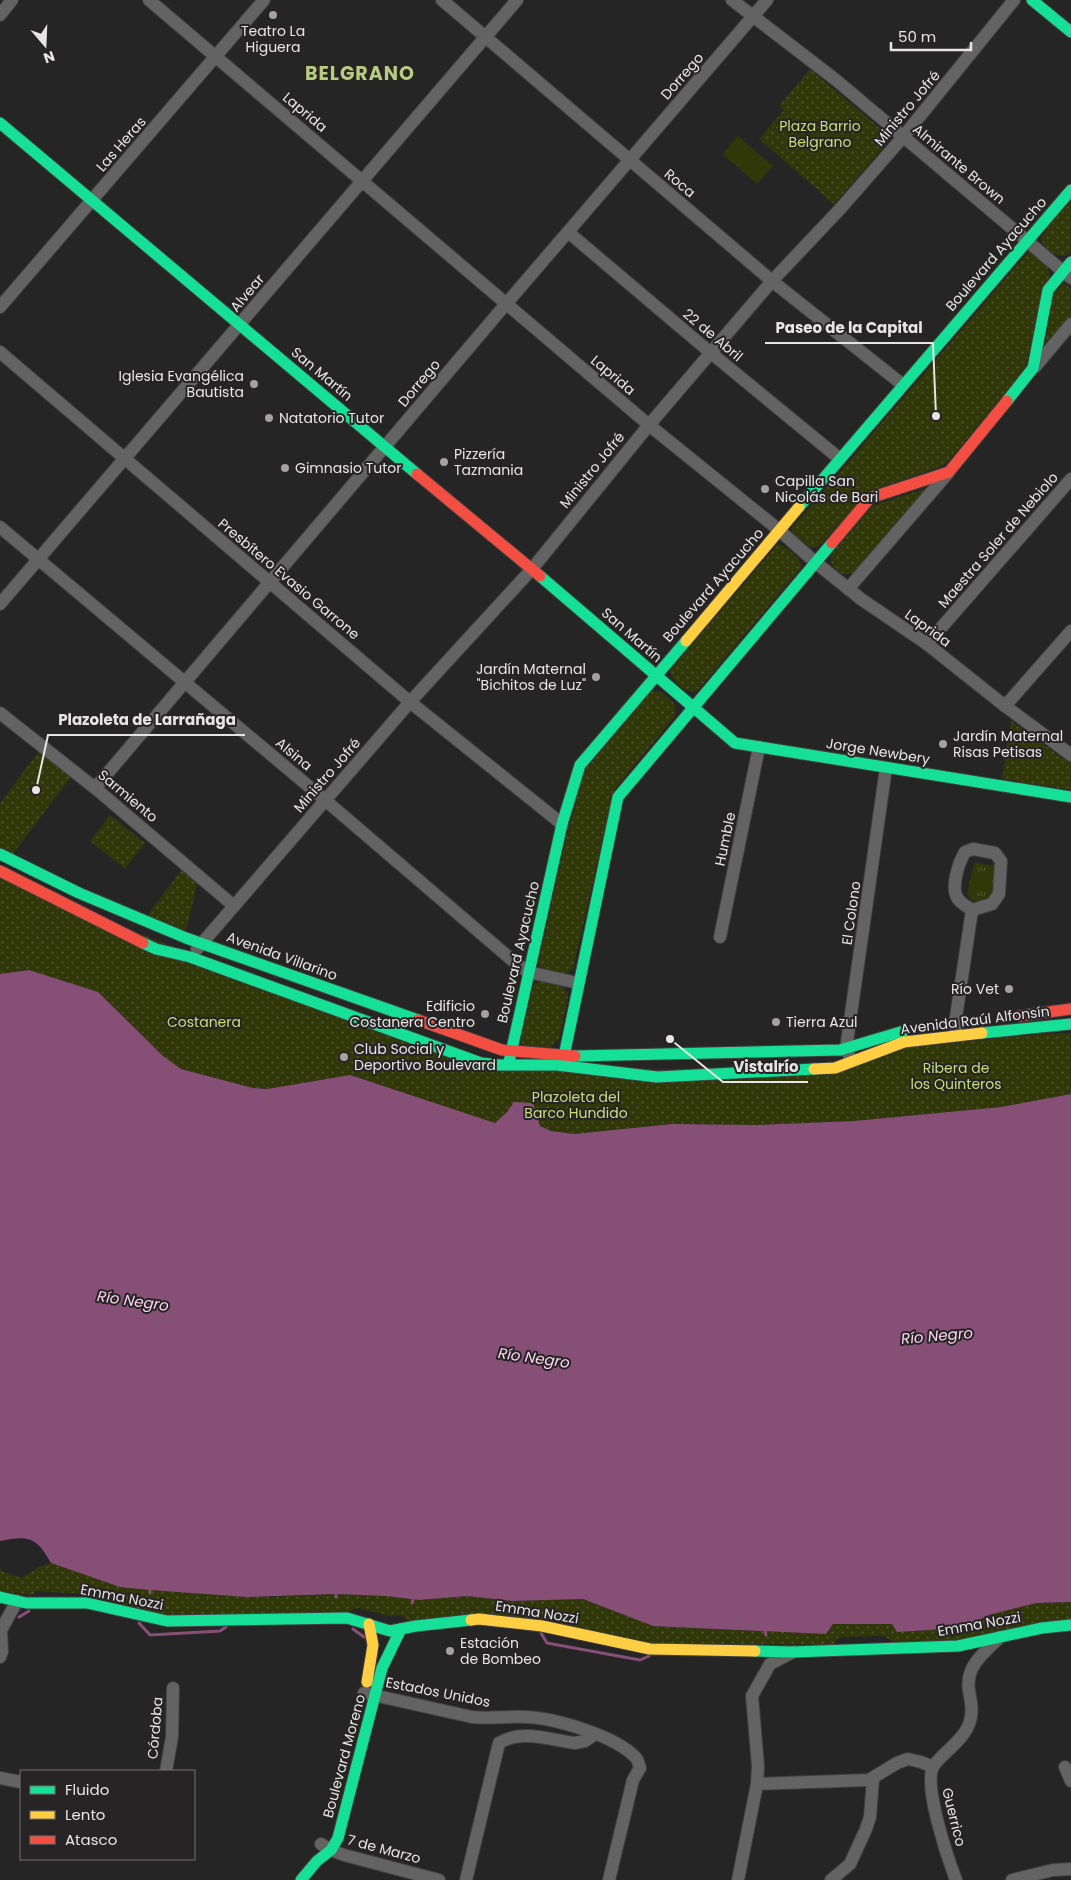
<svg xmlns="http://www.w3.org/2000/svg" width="1071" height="1880" font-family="Poppins,sans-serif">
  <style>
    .grass { fill: url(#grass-tufts) }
    .park { fill: url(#park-dots) }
    .pitch { fill: #303709 }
    .water { fill: #865076 }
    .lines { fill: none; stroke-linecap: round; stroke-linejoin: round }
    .stream { stroke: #865076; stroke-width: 3 }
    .street-casing { stroke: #414041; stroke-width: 14 }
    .fast-casing { stroke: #414041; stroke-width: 13 }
    .slow-casing { stroke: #414041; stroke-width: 13 }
    .jam-casing { stroke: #414041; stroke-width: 13 }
    .street { stroke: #636363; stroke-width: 12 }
    .fast { stroke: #16e098; stroke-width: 11 }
    .slow { stroke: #ffcf43; stroke-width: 11 }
    .jam { stroke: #f24e42; stroke-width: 11 }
    .poi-dot { fill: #a3a1a2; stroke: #272426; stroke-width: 2 }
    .labels { text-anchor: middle; stroke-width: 4; stroke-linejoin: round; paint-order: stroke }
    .poi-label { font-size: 14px; fill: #e6e4e5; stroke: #272426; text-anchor: start }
    .street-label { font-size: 14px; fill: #e6e4e5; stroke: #272426 }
    .park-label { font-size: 14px; fill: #c8dd79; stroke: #272426 }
    .water-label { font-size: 15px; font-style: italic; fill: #f9d4ec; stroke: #272426 }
    .district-label { font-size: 19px; font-weight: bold; letter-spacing: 1px; fill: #bacb80; stroke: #272426 }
    .leader { fill: none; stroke: #e6e4e5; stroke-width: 2 }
    .callout-dot { fill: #e6e4e5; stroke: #272426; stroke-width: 2 }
    .callout-label { font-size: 15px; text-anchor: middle; font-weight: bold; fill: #e6e4e5; stroke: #272426; stroke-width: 4; stroke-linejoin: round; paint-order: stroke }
  </style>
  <defs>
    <pattern id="grass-tufts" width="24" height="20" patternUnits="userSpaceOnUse" patternTransform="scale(1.25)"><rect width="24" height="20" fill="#303709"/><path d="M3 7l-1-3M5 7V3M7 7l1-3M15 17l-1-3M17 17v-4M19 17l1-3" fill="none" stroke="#4e542d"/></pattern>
    <pattern id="park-dots" width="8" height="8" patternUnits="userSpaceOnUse" patternTransform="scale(1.25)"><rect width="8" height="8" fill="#303709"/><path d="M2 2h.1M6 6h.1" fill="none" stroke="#4e542d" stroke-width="1.8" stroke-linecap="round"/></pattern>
  </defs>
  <rect width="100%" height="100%" fill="#262526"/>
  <polygon class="grass" points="974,863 979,863 997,867 992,899 986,903 971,900 967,894"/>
  <g class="park">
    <path d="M810,69L881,129C885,136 886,140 883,148L834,204L759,139L784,110L779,106Z"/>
    <path d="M1071,198V252C1061,263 1044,249 1040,238Z"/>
    <polygon points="1028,252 1031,252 1047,266 1050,274 1025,369 948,462 942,466 870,491 819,546 811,548 794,534 791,529"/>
    <polygon points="1064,283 1071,289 1071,316 1045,345 1053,295"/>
    <path d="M926,488L855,572C842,579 829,569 831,555L872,506Z"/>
    <path d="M778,544C786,546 801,558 802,567L697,691C686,695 671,681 670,670Z"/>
    <polygon points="651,691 661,692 675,704 676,715 614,790 573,969 565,974 543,969 538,964 566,838 584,771"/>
    <polygon points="1011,721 1061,757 1071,761 1071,790 1002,779"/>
    <polygon points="39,751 71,777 12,855 0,848 0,803"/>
    <polygon points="110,815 145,843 125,869 90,841"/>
    <polygon points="182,869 198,880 186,931 147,916"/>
    <polygon points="0,877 463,1064 834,1074 905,1048 1041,1034 1071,1033 1071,1094 1001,1107 854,1121 756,1125 672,1124 574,1134 551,1131 540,1126 514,1102 507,1112 495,1124 350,1075 267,1089 253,1088 181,1069 29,970 0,974"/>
    <path d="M538,982C550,982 567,984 568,997L559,1039L551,1047L523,1046L520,1038L534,984Z"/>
    <polygon points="51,1563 120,1587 270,1597 336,1594 386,1596 419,1600 467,1596 512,1601 583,1599 653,1626 826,1634 833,1624 892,1624 897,1632 962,1628 989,1615 1024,1606 1037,1603 1071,1602 1071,1620 957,1641 895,1644 885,1636 839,1637 833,1645 650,1643 540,1620 412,1623 400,1615 388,1616 358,1608 345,1613 165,1616 86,1598 81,1594 36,1591 33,1595 0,1591 0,1568 2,1571 21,1578 41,1566"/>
  </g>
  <polygon class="pitch" points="738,136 773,166 757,184 722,154"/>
  <path class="water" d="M29,970L98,992L163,1056L181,1069L253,1088L267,1089L350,1075L495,1123L507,1112L514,1102L533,1103L540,1126L551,1131L574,1134L672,1124L756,1125L854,1121L1001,1107L1071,1094V1602L1037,1603L1024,1606L989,1615L962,1628L897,1632L892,1624H833L826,1634L653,1626L583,1599L512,1601L467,1596L419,1600L386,1596L336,1594L247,1597L150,1590L120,1587L51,1563C37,1537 28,1535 0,1541V974Z"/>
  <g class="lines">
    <g class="stream">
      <polyline points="150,1593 150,1590"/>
      <polyline points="336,1597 336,1594"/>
      <polyline points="412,1603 413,1600"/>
      <polyline points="19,1617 29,1611"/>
      <polyline points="139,1623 150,1635 220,1631 226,1627"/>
      <polyline points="353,1629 364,1637"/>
      <polyline points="765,1630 766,1635"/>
      <polyline points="541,1633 547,1643 640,1660 649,1656"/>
    </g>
    <g class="street-casing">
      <g id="street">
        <polyline points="149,0 649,425 779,530 815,562 861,599 927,644 1005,706 1071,755"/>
        <polyline points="442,0 772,281 903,385"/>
        <polyline points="732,0 836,80 1071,278"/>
        <polyline points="0,15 12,0"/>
        <polyline points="568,232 711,353 840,459"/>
        <polyline points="0,307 264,0"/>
        <polyline points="0,352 410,702 562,824"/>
        <polyline points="1035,367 1071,324"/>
        <polyline points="0,527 325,800 512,960 528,972 578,983"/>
        <polyline points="848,589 948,473"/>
        <polyline points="0,604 517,0"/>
        <polyline points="927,644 1071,479"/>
        <polyline points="1005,706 1071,631"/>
        <polyline points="0,713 95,788 234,906"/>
        <polyline points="95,788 506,304 767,0"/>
        <path d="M973,849L995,853L1001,861L999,894L992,904L972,910C968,907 962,904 959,900C949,890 959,862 965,852Z"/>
        <polyline points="720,937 759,747"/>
        <polyline points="197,949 410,702 532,569 649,425 772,281 840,209 903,137 1014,0"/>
        <polyline points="957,1035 955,1024 972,910"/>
        <polyline points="849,1055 846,1049 886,768"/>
        <polyline points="0,1657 2,1652 1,1630 17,1601"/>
        <path d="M364,1693L472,1717C490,1719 508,1716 526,1717C554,1718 617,1736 636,1758C638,1760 639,1765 640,1768L633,1780L609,1880"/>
        <polyline points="1065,1767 1071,1781"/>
        <polyline points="166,1771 172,1737 173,1688"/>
        <polyline points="0,1778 21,1782"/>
        <polyline points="757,1784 869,1780 897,1763 908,1759 921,1762 933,1767"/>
        <polyline points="321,1844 331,1850 344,1855 439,1880"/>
        <path d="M466,1880L499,1743C521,1729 551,1740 575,1743L585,1741L595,1734"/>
        <polyline points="738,1880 757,1784 758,1766 752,1696 770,1664 793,1652"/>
        <polyline points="831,1880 850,1864 866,1829 870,1817 873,1779"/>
        <path d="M956,1880C948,1859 922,1783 934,1765C945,1751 965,1739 970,1721C973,1711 971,1701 969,1691C965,1666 984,1653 1000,1637"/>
        <polyline points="1012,1880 1053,1870 1071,1869"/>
      </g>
    </g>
    <g class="fast-casing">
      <g id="fast">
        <polyline points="1032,0 1071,32"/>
        <polyline points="0,123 417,474"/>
        <polyline points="1007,401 1033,368 1048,290 1071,262"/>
        <polyline points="799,507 1071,190"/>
        <polyline points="540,576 735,743 1071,797"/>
        <polyline points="0,854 79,893 186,938 418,1020"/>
        <polyline points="143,943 156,949 190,957 481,1063 500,1065 557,1065 657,1077 814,1069"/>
        <polyline points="982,1033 1071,1024"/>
        <polyline points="575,1056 840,1050 904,1031"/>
        <polyline points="509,1062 562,824 580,765 686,641"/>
        <polyline points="557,1064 564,1056 618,797 832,543"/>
        <polyline points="0,1597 26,1603 87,1603 167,1621 347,1618 390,1631 416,1626 471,1620"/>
        <polyline points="755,1651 793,1652 958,1646 1042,1628 1071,1625"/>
        <polyline points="301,1880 317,1861 331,1850 338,1838 382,1668 401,1629"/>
      </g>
    </g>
    <g class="slow-casing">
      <g id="slow">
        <polyline points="686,641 799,507"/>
        <polyline points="814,1069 835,1068 904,1042 982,1033"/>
        <polyline points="471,1620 479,1619 542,1626 650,1649 755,1651"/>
        <polyline points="367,1682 373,1645 369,1624"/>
      </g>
    </g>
    <g class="jam-casing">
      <g id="jam">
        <polyline points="417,474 540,576"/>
        <polyline points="832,543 870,498 949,472 1007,401"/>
        <polyline points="0,871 143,943"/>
        <polyline points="1019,1016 1071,1009"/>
        <polyline points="418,1020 502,1050 575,1056"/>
      </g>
    </g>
    <use href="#street" class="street"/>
    <use href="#fast" class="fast"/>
    <use href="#slow" class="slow"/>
    <use href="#jam" class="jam"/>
  </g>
  <g class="poi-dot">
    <circle cx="273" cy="15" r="5"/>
    <circle cx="254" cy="384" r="5"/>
    <circle cx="269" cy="418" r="5"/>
    <circle cx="444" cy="462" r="5"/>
    <circle cx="285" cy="468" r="5"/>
    <circle cx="765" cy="489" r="5"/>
    <circle cx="596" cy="677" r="5"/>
    <circle cx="943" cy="744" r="5"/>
    <circle cx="1009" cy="989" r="5"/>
    <circle cx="485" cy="1014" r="5"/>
    <circle cx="776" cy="1022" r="5"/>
    <circle cx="344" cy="1057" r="5"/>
    <circle cx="450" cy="1651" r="5"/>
  </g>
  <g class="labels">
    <g class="poi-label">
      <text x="273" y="36" text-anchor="middle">Teatro La<tspan x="273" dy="16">Higuera</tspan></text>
      <text x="244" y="381" text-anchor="end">Iglesia Evangélica<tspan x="244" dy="16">Bautista</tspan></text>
      <text x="279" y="423">Natatorio Tutor</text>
      <text x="454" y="459">Pizzería<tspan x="454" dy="16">Tazmania</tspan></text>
      <text x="295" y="473">Gimnasio Tutor</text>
      <text x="775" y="486">Capilla San<tspan x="775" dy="16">Nicolás de Bari</tspan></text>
      <text x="586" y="674" text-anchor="end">Jardín Maternal<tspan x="586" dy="16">"Bichitos de Luz"</tspan></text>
      <text x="953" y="741">Jardín Maternal<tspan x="953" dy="16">Risas Petisas</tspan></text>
      <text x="999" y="994" text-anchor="end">Río Vet</text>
      <text x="475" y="1011" text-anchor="end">Edificio<tspan x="475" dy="16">Costanera Centro</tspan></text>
      <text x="786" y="1027">Tierra Azul</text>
      <text x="354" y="1054">Club Social y<tspan x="354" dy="16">Deportivo Boulevard</tspan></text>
      <text x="460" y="1648">Estación<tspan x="460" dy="16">de Bombeo</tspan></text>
    </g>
    <g class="street-label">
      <text transform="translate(682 76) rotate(-49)" y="5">Dorrego</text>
      <text transform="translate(907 108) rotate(-50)" y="5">Ministro Jofré</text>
      <text transform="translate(305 112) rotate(40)" y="5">Laprida</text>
      <text transform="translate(121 144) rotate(-49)" y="5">Las Heras</text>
      <text transform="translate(959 164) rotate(40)" y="5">Almirante Brown</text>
      <text transform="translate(680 183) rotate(40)" y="5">Roca</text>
      <text transform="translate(996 254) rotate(-49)" y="5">Boulevard Ayacucho</text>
      <text transform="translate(247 293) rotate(-50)" y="5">Alvear</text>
      <text transform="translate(713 335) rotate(40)" y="5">22 de Abril</text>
      <text transform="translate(322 374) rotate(40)" y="5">San Martín</text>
      <text transform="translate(613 375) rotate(40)" y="5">Laprida</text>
      <text transform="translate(419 383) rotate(-50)" y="5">Dorrego</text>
      <text transform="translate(592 470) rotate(-51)" y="5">Ministro Jofré</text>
      <text transform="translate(998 540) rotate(-49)" y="5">Maestra Soler de Nebiolo</text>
      <text transform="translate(289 579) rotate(40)" y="5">Presbítero Evasio Garrone</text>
      <text transform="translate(713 585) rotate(-49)" y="5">Boulevard Ayacucho</text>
      <text transform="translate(928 628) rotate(36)" y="5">Laprida</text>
      <text transform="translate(632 635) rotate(41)" y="5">San Martín</text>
      <text transform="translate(878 751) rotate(9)" y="5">Jorge Newbery</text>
      <text transform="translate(294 754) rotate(40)" y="5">Alsina</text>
      <text transform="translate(327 775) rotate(-49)" y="5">Ministro Jofré</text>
      <text transform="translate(128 796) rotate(40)" y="5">Sarmiento</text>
      <text transform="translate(725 839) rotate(-78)" y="5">Humble</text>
      <text transform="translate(851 913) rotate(-82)" y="5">El Colono</text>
      <text transform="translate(518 952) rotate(-77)" y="5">Boulevard Ayacucho</text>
      <text transform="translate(282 956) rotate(20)" y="5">Avenida Villarino</text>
      <text transform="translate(975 1020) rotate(-7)" y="5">Avenida Raúl Alfonsín</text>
      <text transform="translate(122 1597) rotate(11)" y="5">Emma Nozzi</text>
      <text transform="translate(537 1612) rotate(9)" y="5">Emma Nozzi</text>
      <text transform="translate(979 1624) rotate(-10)" y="5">Emma Nozzi</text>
      <text transform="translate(438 1692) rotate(11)" y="5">Estados Unidos</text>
      <text transform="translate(155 1728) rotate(-85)" y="5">Córdoba</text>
      <text transform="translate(344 1756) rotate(-75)" y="5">Boulevard Moreno</text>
      <text transform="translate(954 1817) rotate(76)" y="5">Guerrico</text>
      <text transform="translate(384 1849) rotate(15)" y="5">7 de Marzo</text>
    </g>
    <g class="park-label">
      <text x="820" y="131">Plaza Barrio<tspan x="820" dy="16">Belgrano</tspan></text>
      <text x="204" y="1027">Costanera</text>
      <text x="956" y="1073">Ribera de<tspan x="956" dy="16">los Quinteros</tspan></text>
      <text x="576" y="1102">Plazoleta del<tspan x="576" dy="16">Barco Hundido</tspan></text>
    </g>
    <g class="water-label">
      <text transform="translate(133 1301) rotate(8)" y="5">Río Negro</text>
      <text transform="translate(937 1336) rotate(-5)" y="5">Río Negro</text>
      <text transform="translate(534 1358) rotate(8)" y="5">Río Negro</text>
    </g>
    <g class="district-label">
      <text x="360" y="80">BELGRANO</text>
    </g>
  </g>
  <path class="leader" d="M936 416L933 343H765M36 790L48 735H245M670 1039L723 1082H808"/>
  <g class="callout-dot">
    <circle cx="936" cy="416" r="5"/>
    <circle cx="36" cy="790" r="5"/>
    <circle cx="670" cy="1039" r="5"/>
  </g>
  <g class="callout-label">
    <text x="849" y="333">Paseo de la Capital</text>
    <text x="147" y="725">Plazoleta de Larrañaga</text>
    <text x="766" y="1072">Vistalrío</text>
  </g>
  <rect x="20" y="1770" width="175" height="90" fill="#272426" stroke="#737172"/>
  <rect x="30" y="1786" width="25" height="8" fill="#16e098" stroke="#737172"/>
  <text x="65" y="1795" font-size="15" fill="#e6e4e5">Fluido</text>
  <rect x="30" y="1811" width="25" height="8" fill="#ffcf43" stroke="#737172"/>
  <text x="65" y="1820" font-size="15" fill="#e6e4e5">Lento</text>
  <rect x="30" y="1836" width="25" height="8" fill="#f24e42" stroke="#737172"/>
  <text x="65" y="1845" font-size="15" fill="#e6e4e5">Atasco</text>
  <g transform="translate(45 45) rotate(161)" stroke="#272426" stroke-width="4" paint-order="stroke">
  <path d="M0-4L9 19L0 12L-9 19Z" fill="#e6e4e5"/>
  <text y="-8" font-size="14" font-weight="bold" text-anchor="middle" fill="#e6e4e5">N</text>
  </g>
  <path d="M891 42v8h80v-8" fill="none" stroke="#e6e4e5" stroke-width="2.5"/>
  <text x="898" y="42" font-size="15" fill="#e6e4e5" stroke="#272426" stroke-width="4" paint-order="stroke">50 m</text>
</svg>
